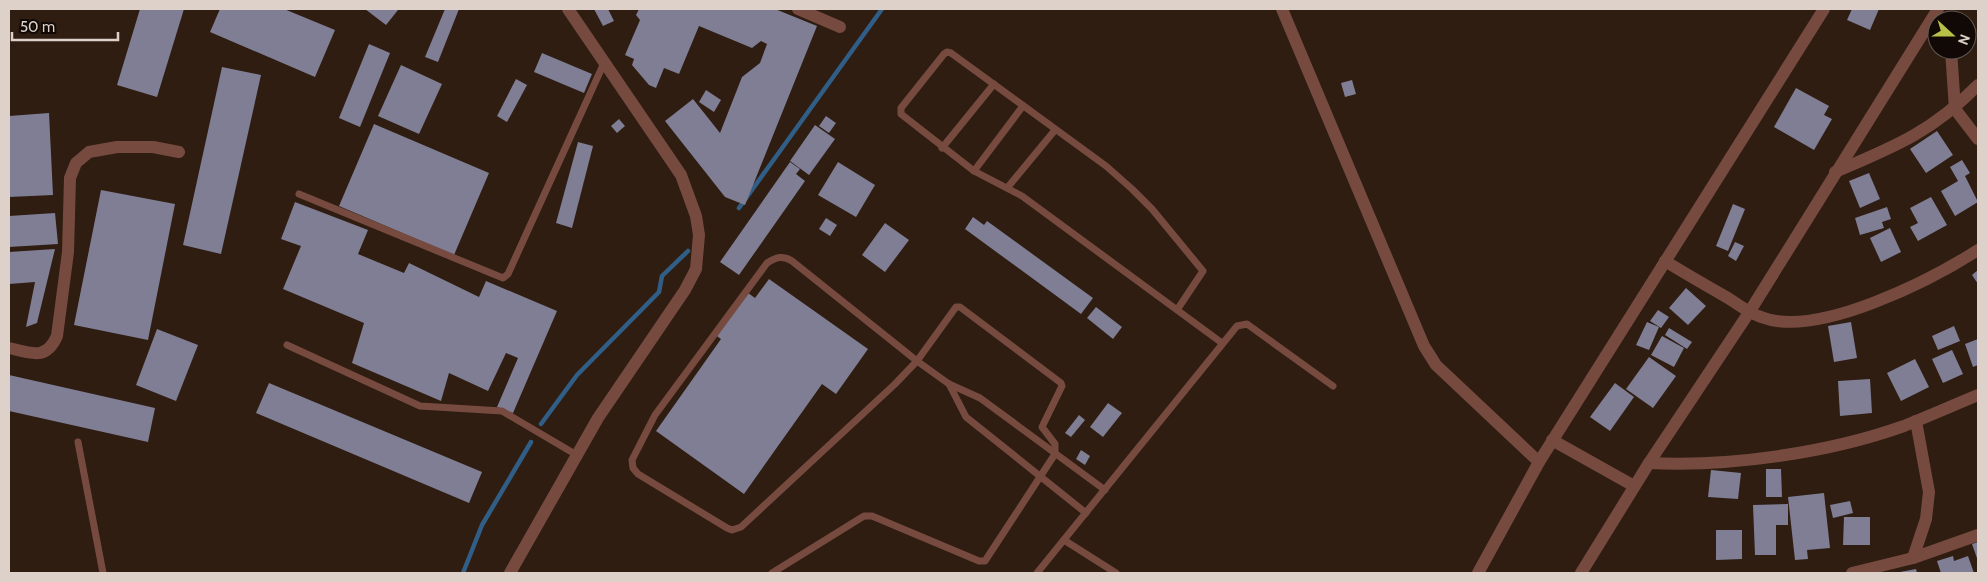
<svg xmlns="http://www.w3.org/2000/svg" width="1987" height="582" font-family="Cabin,sans-serif">
  <style>
    .lines { fill: none; stroke-linecap: round; stroke-linejoin: round }
    .stream { stroke: #315e87; stroke-width: 4.5 }
    .building { fill: #7f7e95 }
    .service { stroke: #774a40; stroke-width: 7 }
    .minor { stroke: #774a40; stroke-width: 12 }
    .tertiary { stroke: #774a40; stroke-width: 12 }
  </style>
  <rect width="100%" height="100%" fill="#2e1d10"/>
  <g class="lines">
    <g class="stream">
      <polyline points="739,208 882,9"/>
      <polyline points="541,424 577,375 659,292 662,276 688,251"/>
      <polyline points="463,573 482,525 531,442"/>
    </g>
  </g>
  <g class="building">
    <polygon points="140,9 184,9 157,97 117,85"/>
    <polygon points="220,9 284,9 335,30 315,77 210,32"/>
    <polygon points="365,9 397,9 398,10 386,25"/>
    <polygon points="445,9 459,9 438,62 425,57"/>
    <polygon points="594,9 608,9 614,21 603,26"/>
    <polygon points="639,9 775,9 817,26 745,205 725,197 665,121 693,99 720,133 742,77 760,63 767,44 761,41 752,48 699,26 679,74 664,68 656,88 649,85 632,65 634,59 625,55 640,20 636,15"/>
    <polygon points="1852,9 1879,9 1870,30 1847,20"/>
    <polygon points="369,44 390,53 360,127 339,118"/>
    <polygon points="542,53 592,74 584,93 534,72"/>
    <polygon points="401,65 442,84 419,134 378,116"/>
    <polygon points="222,67 261,75 221,254 183,245"/>
    <polygon points="516,79 527,85 507,122 497,116"/>
    <polygon points="1352,80 1356,94 1345,97 1341,83"/>
    <polygon points="1796,88 1829,106 1824,115 1832,119 1814,150 1774,127"/>
    <polygon points="706,90 721,100 714,112 699,102"/>
    <polygon points="49,113 53,195 9,197 9,116"/>
    <polygon points="826,116 836,123 829,133 819,126"/>
    <polygon points="619,119 625,126 617,133 611,126"/>
    <polygon points="374,124 489,173 454,255 339,206"/>
    <polygon points="815,125 835,139 809,175 790,161"/>
    <polygon points="1937,131 1953,155 1926,173 1910,149"/>
    <polygon points="578,142 593,146 572,228 556,223"/>
    <polygon points="1962,160 1970,173 1965,176 1978,202 1955,216 1941,191 1958,181 1950,167"/>
    <polygon points="790,162 800,169 796,174 805,181 739,275 720,262"/>
    <polygon points="838,162 875,185 856,217 818,195"/>
    <polygon points="1869,173 1880,199 1860,208 1849,181"/>
    <polygon points="101,190 175,204 148,340 74,325"/>
    <polygon points="1931,197 1947,225 1918,241 1910,227 1918,223 1910,208"/>
    <polygon points="295,202 368,230 358,254 404,273 409,263 479,297 486,281 557,311 513,413 497,407 518,358 506,353 488,391 449,373 441,401 352,363 364,323 283,289 301,246 281,239"/>
    <polygon points="1733,204 1745,209 1728,251 1716,246"/>
    <polygon points="1887,207 1891,219 1882,222 1884,228 1860,235 1855,218"/>
    <polygon points="55,213 58,244 9,247 9,216"/>
    <polygon points="973,217 984,225 987,221 1093,298 1081,314 965,229"/>
    <polygon points="826,218 837,225 830,236 819,229"/>
    <polygon points="885,223 909,240 885,272 862,255"/>
    <polygon points="1890,228 1901,252 1881,262 1870,238"/>
    <polygon points="1735,242 1744,246 1736,261 1728,256"/>
    <polygon points="55,249 37,323 26,327 35,282 9,284 9,252"/>
    <polygon points="1978,270 1978,284 1972,275"/>
    <polygon points="769,279 868,349 836,394 822,384 744,494 656,431 721,339 714,334 744,290 755,298"/>
    <polygon points="1686,288 1706,306 1688,325 1669,308"/>
    <polygon points="1096,307 1122,327 1113,339 1087,318"/>
    <polygon points="1658,310 1669,317 1661,328 1650,321"/>
    <polygon points="1647,322 1659,327 1649,350 1636,345"/>
    <polygon points="1851,322 1857,358 1834,362 1828,326"/>
    <polygon points="1954,326 1960,341 1938,350 1932,336"/>
    <polygon points="1669,328 1692,342 1687,349 1665,335"/>
    <polygon points="157,329 198,345 176,401 136,385"/>
    <polygon points="1662,336 1684,348 1674,367 1651,355"/>
    <polygon points="1978,339 1978,365 1973,367 1965,344"/>
    <polygon points="1952,350 1963,374 1943,383 1932,359"/>
    <polygon points="1649,357 1676,376 1653,408 1626,389"/>
    <polygon points="1915,359 1929,387 1901,401 1887,373"/>
    <polygon points="9,375 155,408 148,442 9,411"/>
    <polygon points="1870,379 1872,413 1840,416 1838,381"/>
    <polygon points="269,383 482,472 469,503 256,413"/>
    <polygon points="1615,383 1634,397 1610,431 1590,417"/>
    <polygon points="1108,403 1122,413 1103,437 1090,427"/>
    <polygon points="1079,415 1085,420 1071,437 1065,433"/>
    <polygon points="1081,450 1090,456 1085,465 1076,459"/>
    <polygon points="1766,469 1781,469 1782,497 1766,497"/>
    <polygon points="1711,470 1741,473 1738,499 1708,497"/>
    <polygon points="1824,493 1830,548 1807,550 1808,559 1795,560 1788,497"/>
    <polygon points="1850,501 1853,513 1833,518 1830,505"/>
    <polygon points="1788,504 1788,525 1776,525 1776,555 1755,555 1753,505"/>
    <polygon points="1844,517 1870,517 1870,545 1843,545"/>
    <polygon points="1716,530 1742,530 1742,559 1716,560"/>
    <polygon points="1978,542 1978,561 1972,544"/>
    <polygon points="1953,556 1954,561 1968,556 1974,573 1941,573 1937,561"/>
    <polygon points="1916,569 1917,573 1901,573 1900,572"/>
  </g>
  <g class="lines">
    <g class="service">
      <polyline points="942,148 994,84"/>
      <polyline points="974,171 1023,106"/>
      <polyline points="1008,187 1055,130"/>
      <polyline points="299,194 503,278 508,274 604,63"/>
      <polyline points="1177,310 1203,271 1152,209 1132,189 1106,166 951,53 947,52 944,54 901,108 901,114 974,171 1022,196 1222,343"/>
      <polyline points="287,345 420,406 502,411 575,454"/>
      <polyline points="949,384 966,417 1086,513"/>
      <polyline points="78,442 103,573"/>
      <polyline points="1064,540 1116,573"/>
      <path d="M772,573L864,516H872L979,561H985L1055,454V444L1042,427L1062,386L1061,383L960,307H956L917,361L895,384L741,527L732,530L727,528L638,474L633,468L632,460L655,415L767,263C776,257 783,255 792,261L917,361L949,384L980,398L1105,490"/>
      <polyline points="1037,573 1237,326 1247,324 1333,386"/>
    </g>
    <g class="minor">
      <polyline points="798,9 840,27"/>
      <polyline points="1282,9 1424,346 1436,365 1539,462"/>
      <polyline points="1951,50 1955,109 1978,139"/>
      <path d="M1835,172C1894,147 1932,132 1978,85"/>
      <path d="M1665,261C1686,274 1707,286 1728,298C1739,305 1749,313 1761,317C1817,339 1931,280 1978,250"/>
      <path d="M9,348C31,353 46,361 57,336L68,252L70,178L76,163L89,152L117,147H153L179,152"/>
      <polyline points="1552,440 1634,486"/>
      <path d="M1649,463C1730,467 1828,453 1904,426C1929,416 1954,405 1978,395"/>
      <polyline points="1913,558 1926,519 1929,492 1916,421"/>
      <polyline points="1478,573 1539,462 1824,9"/>
      <polyline points="1581,573 1649,463 1750,311 1938,9"/>
      <polyline points="1852,573 1913,558 1978,535"/>
    </g>
    <polyline class="tertiary" points="510,573 598,418 685,290 696,269 699,235 696,216 681,175 568,9"/>
  </g>
  <rect width="1987" height="582" fill="none" stroke="#ddd1c9" stroke-width="20"/>
  <g transform="translate(1952 35) rotate(111)"><circle r="24" fill="#100905" stroke="#625953"/>
  <path d="M0-4L9 19L0 12L-9 19Z" fill="#b8c147"/>
  <text y="-8" font-size="14" font-weight="bold" text-anchor="middle" fill="#ddd1c9">N</text>
  </g>
  <path d="M12 32v8h106v-8" fill="none" stroke="#ddd1c9" stroke-width="2.5"/>
  <text x="20" y="32" font-size="15" fill="#ddd1c9" stroke="#100905" stroke-width="4" paint-order="stroke">50 m</text>
</svg>
